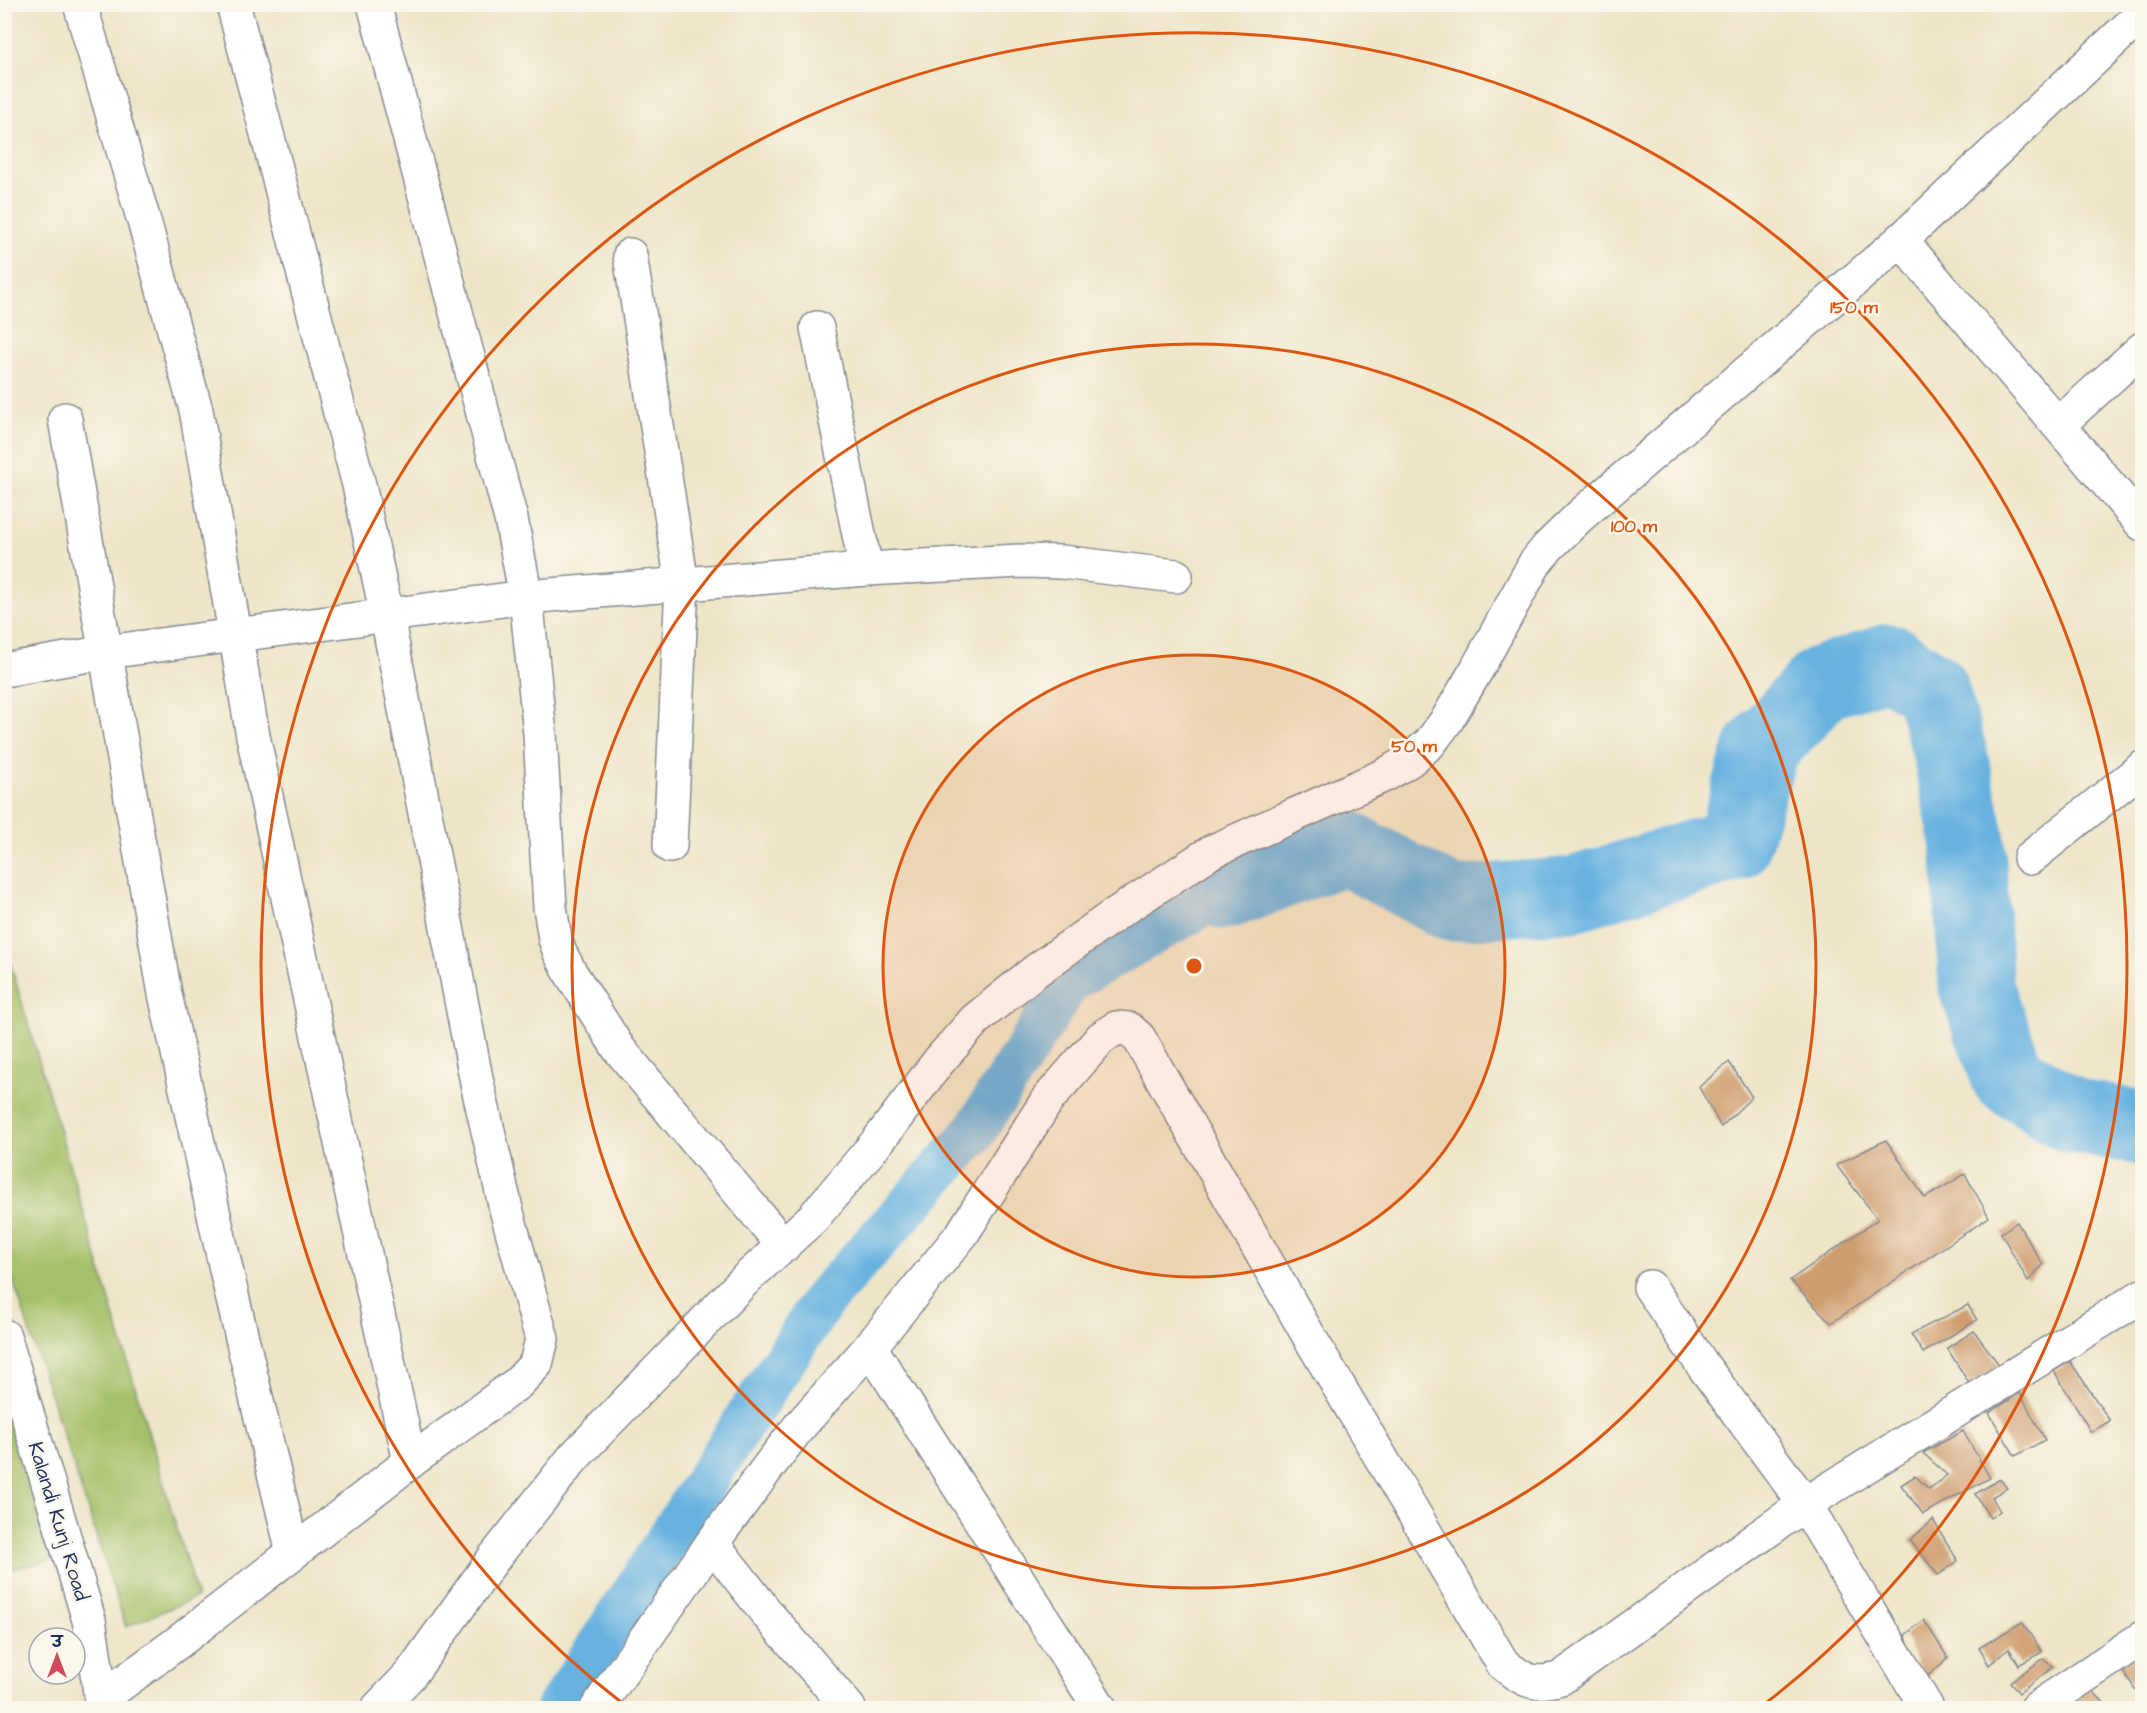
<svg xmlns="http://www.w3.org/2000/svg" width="2147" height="1713" font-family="'Architects Daughter','Playpen Sans Deva',sans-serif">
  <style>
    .green { fill: #a4c067; stroke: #607862; stroke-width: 1.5 }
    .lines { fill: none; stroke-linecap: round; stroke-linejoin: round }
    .canal { stroke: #68b2e0; stroke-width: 44 }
    .river { stroke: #68b2e0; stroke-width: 75 }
    .building { fill: #cf9e70 }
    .street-casing { stroke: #848a92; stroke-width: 36 }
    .secondary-casing { stroke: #848a92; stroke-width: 36 }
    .street { stroke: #fff; stroke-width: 33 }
    .secondary { stroke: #fff; stroke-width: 33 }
    .ring { fill: none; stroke: #de5710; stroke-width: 3 }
    .labels { text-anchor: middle; stroke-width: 5; stroke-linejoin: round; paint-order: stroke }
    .street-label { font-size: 21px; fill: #1b2f5e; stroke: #fbf7ec }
    .centre { fill: #de5710; stroke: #fbf7ec; stroke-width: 3 }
    .ring-label { font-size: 18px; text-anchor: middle; font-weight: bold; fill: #de5710; stroke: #fbf7ec; stroke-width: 5; stroke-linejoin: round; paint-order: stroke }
  </style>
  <rect width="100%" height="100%" fill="#fbf7ec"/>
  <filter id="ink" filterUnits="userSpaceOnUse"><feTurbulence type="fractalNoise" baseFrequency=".0167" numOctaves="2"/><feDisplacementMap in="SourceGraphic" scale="12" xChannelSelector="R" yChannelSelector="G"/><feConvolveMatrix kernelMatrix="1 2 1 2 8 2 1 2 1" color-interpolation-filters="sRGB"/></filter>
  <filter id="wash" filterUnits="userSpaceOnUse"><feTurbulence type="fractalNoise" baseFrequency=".008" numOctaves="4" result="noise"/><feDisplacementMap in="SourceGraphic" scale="24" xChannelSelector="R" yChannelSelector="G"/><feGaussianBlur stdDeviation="1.35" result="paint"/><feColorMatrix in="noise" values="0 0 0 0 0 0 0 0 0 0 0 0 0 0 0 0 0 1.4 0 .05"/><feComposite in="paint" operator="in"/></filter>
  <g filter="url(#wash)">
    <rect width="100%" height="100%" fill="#ede5c7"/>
    <g class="green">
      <polygon points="4,942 197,1597 126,1627 5,1256"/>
      <polygon points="4,1380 58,1558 5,1571 4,1571"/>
    </g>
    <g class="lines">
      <polyline class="canal" points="558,1708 824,1299 973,1134 1070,980 1226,892"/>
      <polyline class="river" points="1226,892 1345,847 1451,904 1573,894 1733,845 1761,749 1822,683 1889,661 1931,688 1950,754 1968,841 1976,987 2008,1076 2072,1116 2142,1128"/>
    </g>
    <g id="blocks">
      <g class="building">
        <polygon points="1729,1062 1752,1097 1721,1127 1699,1087"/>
        <polygon points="1886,1140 1925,1198 1965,1174 1989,1217 1831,1323 1790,1280 1878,1219 1836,1165"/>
        <polygon points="2017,1222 2043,1265 2028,1281 2001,1233"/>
        <polygon points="1968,1305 1977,1320 1923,1353 1911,1334"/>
        <polygon points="1974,1331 2000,1366 1970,1385 1947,1348"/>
        <polygon points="2070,1361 2110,1421 2091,1432 2054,1371"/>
        <polygon points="2020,1393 2045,1440 2015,1456 1989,1413"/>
        <polygon points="1963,1431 1990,1478 1923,1514 1901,1485 1915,1476 1929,1489 1947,1475 1923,1453"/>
        <polygon points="2000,1479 2007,1488 1992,1497 2000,1511 1990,1518 1975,1494"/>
        <polygon points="1933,1520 1958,1561 1938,1575 1910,1540"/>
        <polygon points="1924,1620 1948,1658 1923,1680 1905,1635"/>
        <polygon points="2022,1622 2042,1652 2019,1665 2009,1648 1989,1665 1979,1648"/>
        <polygon points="2142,1649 2142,1699 2118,1664"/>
        <polygon points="2043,1659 2053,1667 2019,1693 2010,1682"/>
        <polygon points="2085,1683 2109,1708 2080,1708 2071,1694"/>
      </g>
    </g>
  </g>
  <g filter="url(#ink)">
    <use href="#blocks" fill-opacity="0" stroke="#848a92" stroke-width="1.5"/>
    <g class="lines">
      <g class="street-casing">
        <g id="street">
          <polyline points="80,4 146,228 196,410 253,736 410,1462"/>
          <polyline points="374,4 511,519 526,597 540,734 550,907 555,939 560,953 570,972 619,1049 784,1246"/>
          <polyline points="1901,240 2142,524"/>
          <polyline points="630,255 682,584 670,846"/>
          <polyline points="817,328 866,569"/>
          <polyline points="65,419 165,994 230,1287 293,1553"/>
          <polyline points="2058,425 2142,349"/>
          <polyline points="4,670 106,652 526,597 866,569 1020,561 1062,562 1176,576"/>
          <polyline points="2030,858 2142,768"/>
          <polyline points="1650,1287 1704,1367 1805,1504 1927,1708"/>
          <polyline points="870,1347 1100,1708"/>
          <polyline points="712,1543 769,1616 849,1708"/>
          <polyline points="101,1699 181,1640 410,1462 518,1383 536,1364 542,1339 506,1209 477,1083 387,616 359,485 233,4"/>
          <polyline points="378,1708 410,1675 494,1558 574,1457 747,1278 813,1218 878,1141 939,1061 975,1020 1034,972 1117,913 1211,852 1385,775 1410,760 1430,743 1447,720 1477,669 1535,563 1548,547 1580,516 1901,240 2142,14"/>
          <path d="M597,1708L712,1543L769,1466L799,1427L870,1347L962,1234L1048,1099L1101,1038L1116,1028L1129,1029L1139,1038L1306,1331L1503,1664C1526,1682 1533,1686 1561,1678L1805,1504L2142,1296"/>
          <polyline points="2037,1708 2142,1638"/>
        </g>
      </g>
      <g class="secondary-casing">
        <polyline id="secondary" points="4,1336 89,1620 101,1699 101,1708"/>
      </g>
      <use href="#street" class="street"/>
      <use href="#secondary" class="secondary"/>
    </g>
  </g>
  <circle cx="1194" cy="966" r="311" fill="#de5710" fill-opacity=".12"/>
  <g class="ring">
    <circle cx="1194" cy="966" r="311"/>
    <circle cx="1194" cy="966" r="622"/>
    <path d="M626 1706A933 933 0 1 1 1762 1706"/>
  </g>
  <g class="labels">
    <g class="street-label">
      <text transform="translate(59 1521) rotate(73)" y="7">Kalandi Kunj Road</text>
    </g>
  </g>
  <circle cx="1194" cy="966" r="9" class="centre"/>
  <g class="ring-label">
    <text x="1854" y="313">150 m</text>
    <text x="1634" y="532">100 m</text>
    <text x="1414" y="752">50 m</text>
  </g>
  <rect width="2147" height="1713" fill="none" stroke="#fbf7ec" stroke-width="24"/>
  <g transform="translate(57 1656)"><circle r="28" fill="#fbf7ec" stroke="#a1a7b3" stroke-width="1.5"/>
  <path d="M0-4.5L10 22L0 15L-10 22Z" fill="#d1495b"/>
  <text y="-9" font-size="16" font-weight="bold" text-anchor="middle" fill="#1b2f5e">उ</text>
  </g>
</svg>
